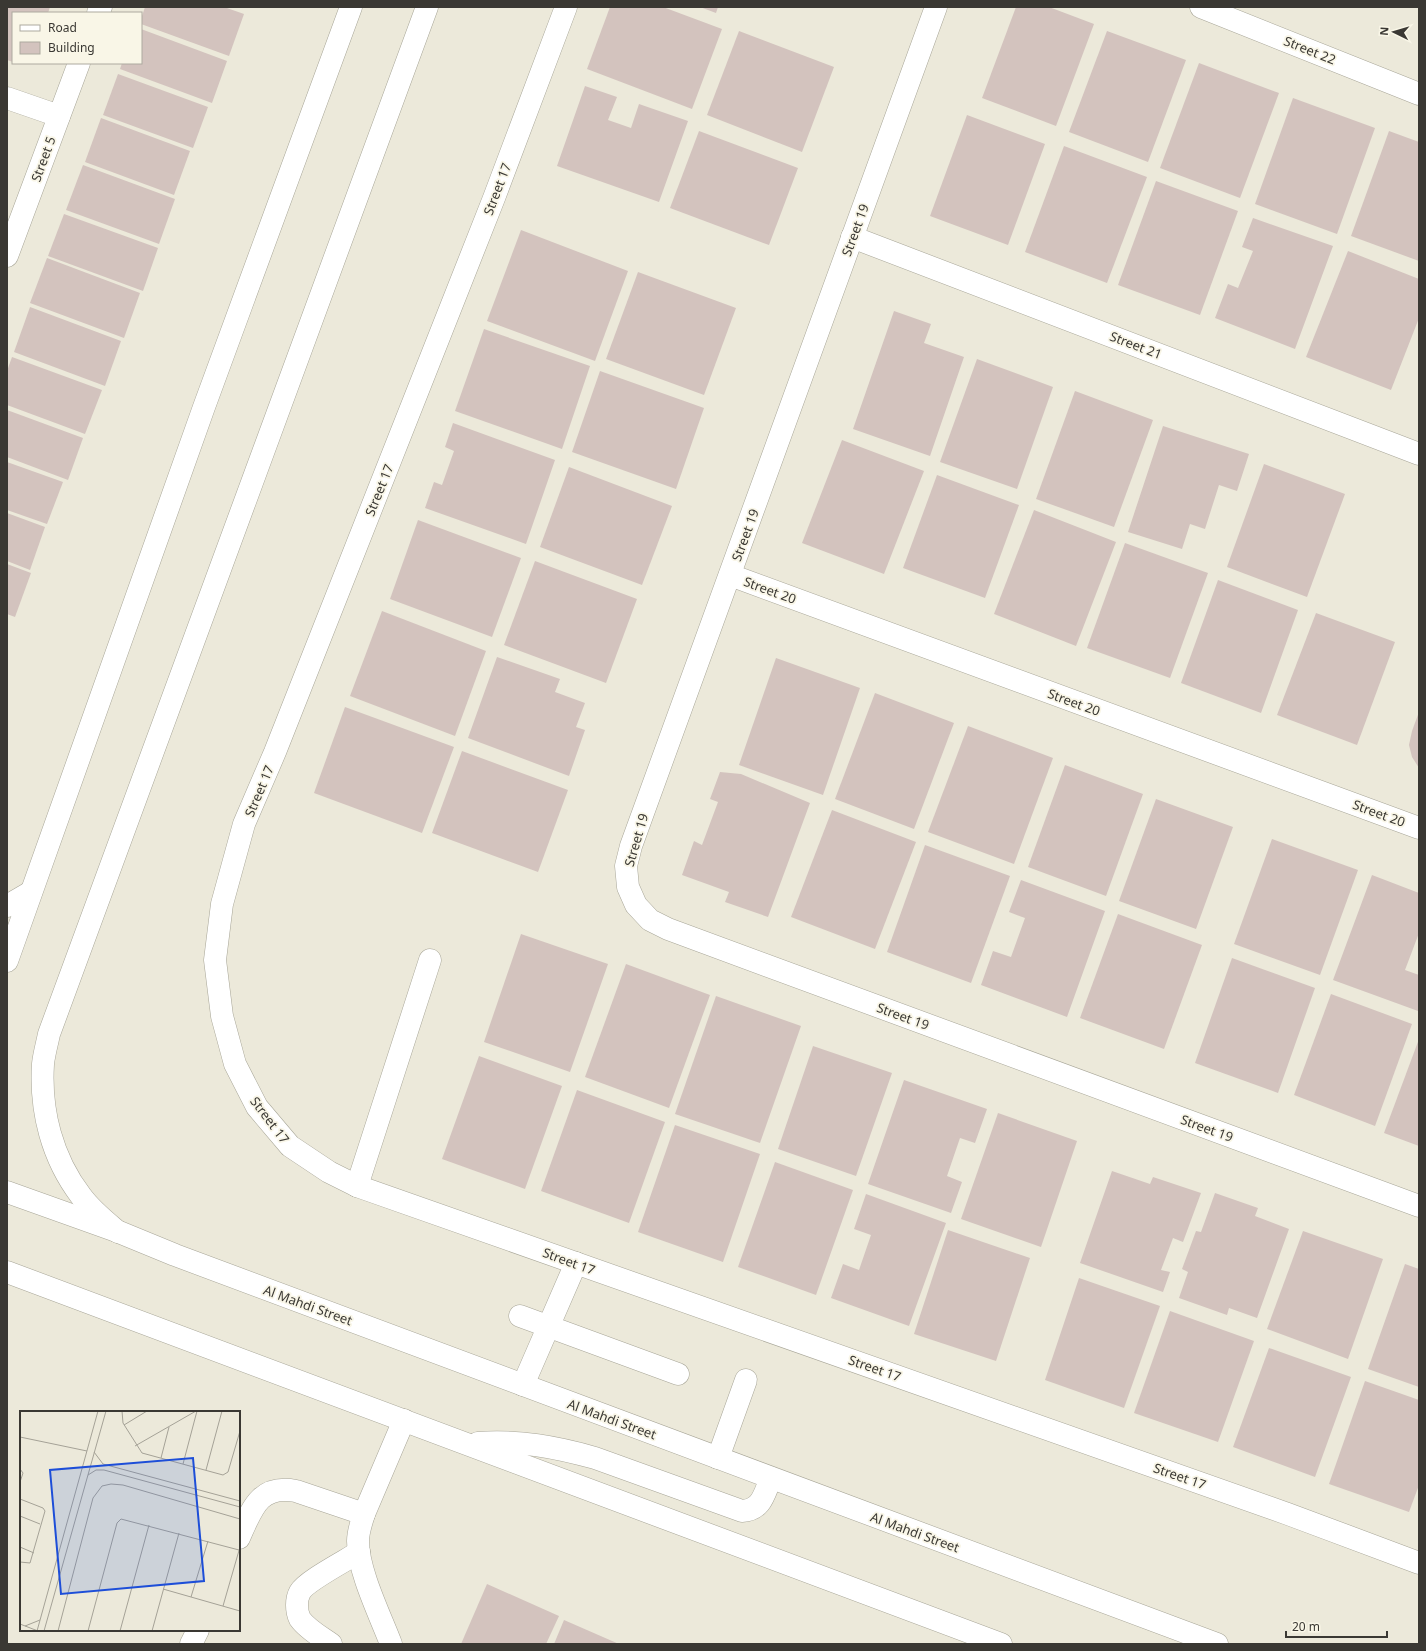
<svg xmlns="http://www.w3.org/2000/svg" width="1426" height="1651" font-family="'Noto Sans',sans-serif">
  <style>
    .building { fill: #d3c3be }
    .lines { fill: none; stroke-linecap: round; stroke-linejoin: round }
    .minor-casing { stroke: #a8a698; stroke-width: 23 }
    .major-casing { stroke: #a8a698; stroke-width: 23 }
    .minor { stroke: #fff; stroke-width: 22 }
    .major { stroke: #fff; stroke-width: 22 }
    .labels { text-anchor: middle; stroke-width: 3.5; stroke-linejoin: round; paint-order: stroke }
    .street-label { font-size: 13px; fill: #3a3833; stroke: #f9f6e7 }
    .inset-road { fill: none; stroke: #a5a297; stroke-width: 1 }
    .view { fill: #1d4ed8; fill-opacity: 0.15; stroke: #1d4ed8; stroke-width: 2 }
    .inset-edge { fill: none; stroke: #3a3833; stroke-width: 2 }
  </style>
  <rect width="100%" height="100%" fill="#ece9da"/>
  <g class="building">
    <polygon points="7,7 50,7 48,13 13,13 13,62 7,60"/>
    <polygon points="145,7 224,7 244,14 229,56 141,24 141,19"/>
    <polygon points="610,7 663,7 722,29 692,109 587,69"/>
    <polygon points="700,7 718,7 716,13"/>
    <polygon points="1016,7 1049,7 1094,24 1056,126 982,98"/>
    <polygon points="141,29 227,61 212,103 120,69 122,63 141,63"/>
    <polygon points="739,31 834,67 802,152 707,115"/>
    <polygon points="1107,31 1186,60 1148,162 1069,132"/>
    <polygon points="1199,63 1279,93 1240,198 1160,168"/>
    <polygon points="118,74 208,107 193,148 103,115"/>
    <polygon points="585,86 617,97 608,120 631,128 639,104 688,121 659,202 557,166"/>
    <polygon points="1293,98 1375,128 1337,234 1255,204"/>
    <polygon points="967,115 1045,144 1008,245 930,216"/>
    <polygon points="101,118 190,151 174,195 85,162"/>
    <polygon points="699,131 798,168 769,245 670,208"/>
    <polygon points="1389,131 1419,142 1419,261 1351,236"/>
    <polygon points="1064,146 1147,177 1107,283 1025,252"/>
    <polygon points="83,165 175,199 159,244 66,210"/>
    <polygon points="1156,181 1238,211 1200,315 1118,285"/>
    <polygon points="64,214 158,248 143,291 48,256"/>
    <polygon points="1253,218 1333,246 1295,349 1215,318 1228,284 1238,288 1253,251 1242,247"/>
    <polygon points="521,230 628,271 595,361 487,321"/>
    <polygon points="1348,251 1419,279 1419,318 1391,390 1306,357"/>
    <polygon points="47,258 140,293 124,338 30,303"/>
    <polygon points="638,272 736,308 704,395 606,359"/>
    <polygon points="30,307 121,341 105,386 14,352"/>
    <polygon points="894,311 931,324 924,343 964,357 930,456 853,429"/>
    <polygon points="484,329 590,366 562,449 455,411"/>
    <polygon points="12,357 102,390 85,434 7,405 7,371"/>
    <polygon points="977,359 1053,387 1017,489 940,462"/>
    <polygon points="600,371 704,408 676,489 572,452"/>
    <polygon points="1075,391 1153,420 1114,527 1036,499"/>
    <polygon points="7,410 83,438 68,480 7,457"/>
    <polygon points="453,423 555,460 526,544 425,508 434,482 442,485 454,451 445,447"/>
    <polygon points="1163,426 1249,454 1237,491 1219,485 1205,529 1190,524 1182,549 1128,532"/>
    <polygon points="842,440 924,471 884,574 802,543"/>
    <polygon points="7,462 63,482 47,524 7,510"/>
    <polygon points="1264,464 1345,494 1307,597 1227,567"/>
    <polygon points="569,467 672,506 642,585 540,547"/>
    <polygon points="937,475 1019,505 985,598 903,568"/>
    <polygon points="1034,510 1116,542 1076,646 994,614"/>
    <polygon points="7,513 45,527 30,570 7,561"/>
    <polygon points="418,520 521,558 492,637 390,599"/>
    <polygon points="1125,543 1208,573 1170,678 1087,648"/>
    <polygon points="535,561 637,599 606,683 504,645"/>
    <polygon points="7,564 31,573 15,617 7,614"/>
    <polygon points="1218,580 1298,610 1261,713 1181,683"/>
    <polygon points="382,611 486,651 455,736 350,696"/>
    <polygon points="1316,613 1395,642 1357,745 1277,715"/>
    <polygon points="497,657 560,679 555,692 585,703 576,727 585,730 569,776 468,738"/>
    <polygon points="776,658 860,688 823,795 739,765"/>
    <polygon points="875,693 954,723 914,829 835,799"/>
    <polygon points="345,707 454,747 422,833 314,793"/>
    <polygon points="1419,712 1419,768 1412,757 1409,745 1412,731"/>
    <polygon points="968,726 1053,758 1014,864 928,832"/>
    <polygon points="462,751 568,790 538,872 432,833"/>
    <polygon points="1065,765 1143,794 1106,896 1028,867"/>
    <polygon points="720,772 741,774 810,803 768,917 725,902 729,892 682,875 694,841 702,845 718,802 710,799"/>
    <polygon points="1156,799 1233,827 1196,929 1119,901"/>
    <polygon points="832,810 916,842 875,949 791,917"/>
    <polygon points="1272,839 1358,870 1320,975 1234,944"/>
    <polygon points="925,845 1010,876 971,983 887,952"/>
    <polygon points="1372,875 1419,893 1419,933 1405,970 1419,975 1419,1008 1418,1011 1333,980"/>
    <polygon points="1021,880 1105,911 1067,1017 981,985 993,951 1011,957 1025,918 1009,912"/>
    <polygon points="1118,914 1202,945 1164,1049 1080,1018"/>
    <polygon points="521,934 608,964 570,1072 484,1042"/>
    <polygon points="1232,958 1315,988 1278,1093 1195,1063"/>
    <polygon points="626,964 710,995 669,1108 585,1077"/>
    <polygon points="1331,994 1412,1024 1375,1126 1294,1095"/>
    <polygon points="716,996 801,1026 760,1143 675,1114"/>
    <polygon points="1419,1039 1419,1146 1384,1133"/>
    <polygon points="813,1046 892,1073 856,1176 778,1149"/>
    <polygon points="479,1056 562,1086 525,1189 442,1159"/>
    <polygon points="904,1080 987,1109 975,1143 960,1138 947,1176 962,1182 951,1213 868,1184"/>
    <polygon points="577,1090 665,1122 629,1223 541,1191"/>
    <polygon points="998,1113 1077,1141 1041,1247 961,1219"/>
    <polygon points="675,1125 760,1154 723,1262 638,1232"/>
    <polygon points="775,1162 853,1190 816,1295 738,1267"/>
    <polygon points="1112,1171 1150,1184 1153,1177 1201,1193 1183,1242 1173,1238 1161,1270 1170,1272 1163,1292 1080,1263"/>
    <polygon points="1215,1193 1258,1208 1255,1216 1289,1229 1257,1318 1229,1308 1227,1315 1179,1298 1188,1272 1182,1269 1196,1231 1201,1232"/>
    <polygon points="866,1194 946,1223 909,1326 831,1298 843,1264 859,1270 871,1235 854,1229"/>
    <polygon points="948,1230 1030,1258 996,1361 914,1334"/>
    <polygon points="1303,1231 1383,1259 1348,1359 1267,1329"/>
    <polygon points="1405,1264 1419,1269 1419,1387 1368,1369"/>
    <polygon points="1079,1278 1160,1306 1124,1408 1045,1380"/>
    <polygon points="1170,1311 1254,1341 1218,1442 1134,1413"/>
    <polygon points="1269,1348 1351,1377 1315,1477 1233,1447"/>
    <polygon points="1365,1381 1419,1400 1419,1485 1409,1512 1329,1484"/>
    <polygon points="487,1584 559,1616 546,1644 461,1644"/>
    <polygon points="564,1620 619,1644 554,1644"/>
  </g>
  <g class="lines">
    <g class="minor-casing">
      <g id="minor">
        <polyline points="566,7 494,198 275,752 244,824 222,904 215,960 222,1016 235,1064 257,1107 290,1146 329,1172 357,1186 1288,1514 1419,1563"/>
        <polyline points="936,7 631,846 626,866 628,887 636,905 650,920 668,929 1419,1206"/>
        <polyline points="1201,7 1419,94"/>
        <polyline points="98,13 101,7"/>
        <polyline points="7,98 59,116"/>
        <polyline points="852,237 1419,454"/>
        <polyline points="7,256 79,63"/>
        <polyline points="730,575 1419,828"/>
        <polyline points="7,906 31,892"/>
        <polyline points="7,961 204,407 351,7"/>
        <polyline points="357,1186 430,960"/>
        <path d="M118,1232C105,1221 91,1210 81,1196C52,1158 40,1111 43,1064C44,1054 47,1044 49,1034L427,7"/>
        <polyline points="520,1316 678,1374"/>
        <polyline points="523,1385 576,1263"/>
        <polyline points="718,1458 746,1380"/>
        <path d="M239,1538C252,1509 259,1484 296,1491L364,1514"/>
        <polyline points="191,1644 198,1630"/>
        <path d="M331,1644C321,1637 307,1629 300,1619C296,1611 296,1599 300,1592C306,1581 347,1560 359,1552"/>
        <path d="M391,1644C380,1615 358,1571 358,1541C358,1532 361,1523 364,1514L404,1420"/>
      </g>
    </g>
    <g class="major-casing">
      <g id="major">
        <polyline points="7,1192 119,1232 175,1255 1217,1644"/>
        <polyline points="7,1272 1001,1644"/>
        <path d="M478,1443C519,1440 556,1447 595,1458L742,1511C762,1510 764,1494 771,1478"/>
      </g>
    </g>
    <use href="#minor" class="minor"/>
    <use href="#major" class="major"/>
  </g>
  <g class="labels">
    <g class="street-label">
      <text transform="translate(1310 50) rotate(22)" y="5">Street 22</text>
      <text transform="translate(43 159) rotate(-70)" y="5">Street 5</text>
      <text transform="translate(497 189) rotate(-69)" y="5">Street 17</text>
      <text transform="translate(855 230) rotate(-70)" y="5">Street 19</text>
      <text transform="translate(1136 345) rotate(21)" y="5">Street 21</text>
      <text transform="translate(379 490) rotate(-68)" y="5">Street 17</text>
      <text transform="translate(745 535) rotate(-70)" y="5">Street 19</text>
      <text transform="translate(770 590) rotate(20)" y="5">Street 20</text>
      <text transform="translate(1074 702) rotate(20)" y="5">Street 20</text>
      <text transform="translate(259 791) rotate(-67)" y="5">Street 17</text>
      <text transform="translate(1379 813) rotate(20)" y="5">Street 20</text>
      <text transform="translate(636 840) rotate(-74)" y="5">Street 19</text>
      <text transform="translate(903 1016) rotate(20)" y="5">Street 19</text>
      <text transform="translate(270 1120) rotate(53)" y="5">Street 17</text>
      <text transform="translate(1207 1128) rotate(20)" y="5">Street 19</text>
      <text transform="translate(569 1261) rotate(20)" y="5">Street 17</text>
      <text transform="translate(308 1305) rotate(20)" y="5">Al Mahdi Street</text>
      <text transform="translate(875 1368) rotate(19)" y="5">Street 17</text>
      <text transform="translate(612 1419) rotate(20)" y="5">Al Mahdi Street</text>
      <text transform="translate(1180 1476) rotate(19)" y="5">Street 17</text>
      <text transform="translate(915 1532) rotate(20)" y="5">Al Mahdi Street</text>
    </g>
  </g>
  <g transform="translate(20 1411)">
    <rect width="220" height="220" fill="#ece9da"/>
    <path class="inset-road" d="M102,0L103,12L122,42L203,64L208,61L220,20M104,14L127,0M0,26L67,40M115,35L176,0M74,41L83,53L220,90M141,47L149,16M163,53L177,0M0,58L3,62L0,71M186,59L202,0M68,64L76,59H84L220,96M0,88L23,97L25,100L10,152L0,151M0,105L20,113M0,136L14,142M143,178L220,200M171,186L188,130M203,195L220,136M0,213L18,220M5,215L20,209M17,220L78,0M24,220L86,0M38,220L73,87L82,75L91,73L103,74L220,108M68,220L97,112L101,108L219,139M100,220L129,114M132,220L159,122"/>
    <path class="view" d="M173,47L184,170L41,183L30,59Z"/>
    <rect width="220" height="220" class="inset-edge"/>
  </g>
  <rect width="1426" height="1651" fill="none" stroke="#3a3833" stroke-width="16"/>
  <rect x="12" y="12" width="130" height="52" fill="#f9f6e7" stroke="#adaa9f"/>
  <rect x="20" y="25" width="20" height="6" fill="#ffffff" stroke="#adaa9f"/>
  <text x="48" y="32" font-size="12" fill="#3a3833">Road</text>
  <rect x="20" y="42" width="20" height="12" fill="#d3c3be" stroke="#adaa9f"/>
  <text x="48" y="52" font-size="12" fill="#3a3833">Building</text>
  <g transform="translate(1394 32) rotate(275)" stroke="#f9f6e7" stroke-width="3" paint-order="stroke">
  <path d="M0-3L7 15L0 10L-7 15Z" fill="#3a3833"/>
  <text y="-6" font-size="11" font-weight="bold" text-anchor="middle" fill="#3a3833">N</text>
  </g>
  <path d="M1286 1631v6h101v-6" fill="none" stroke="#3a3833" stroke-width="2"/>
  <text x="1292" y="1631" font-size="12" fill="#3a3833" stroke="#f9f6e7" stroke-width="3" paint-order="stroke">20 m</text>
</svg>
